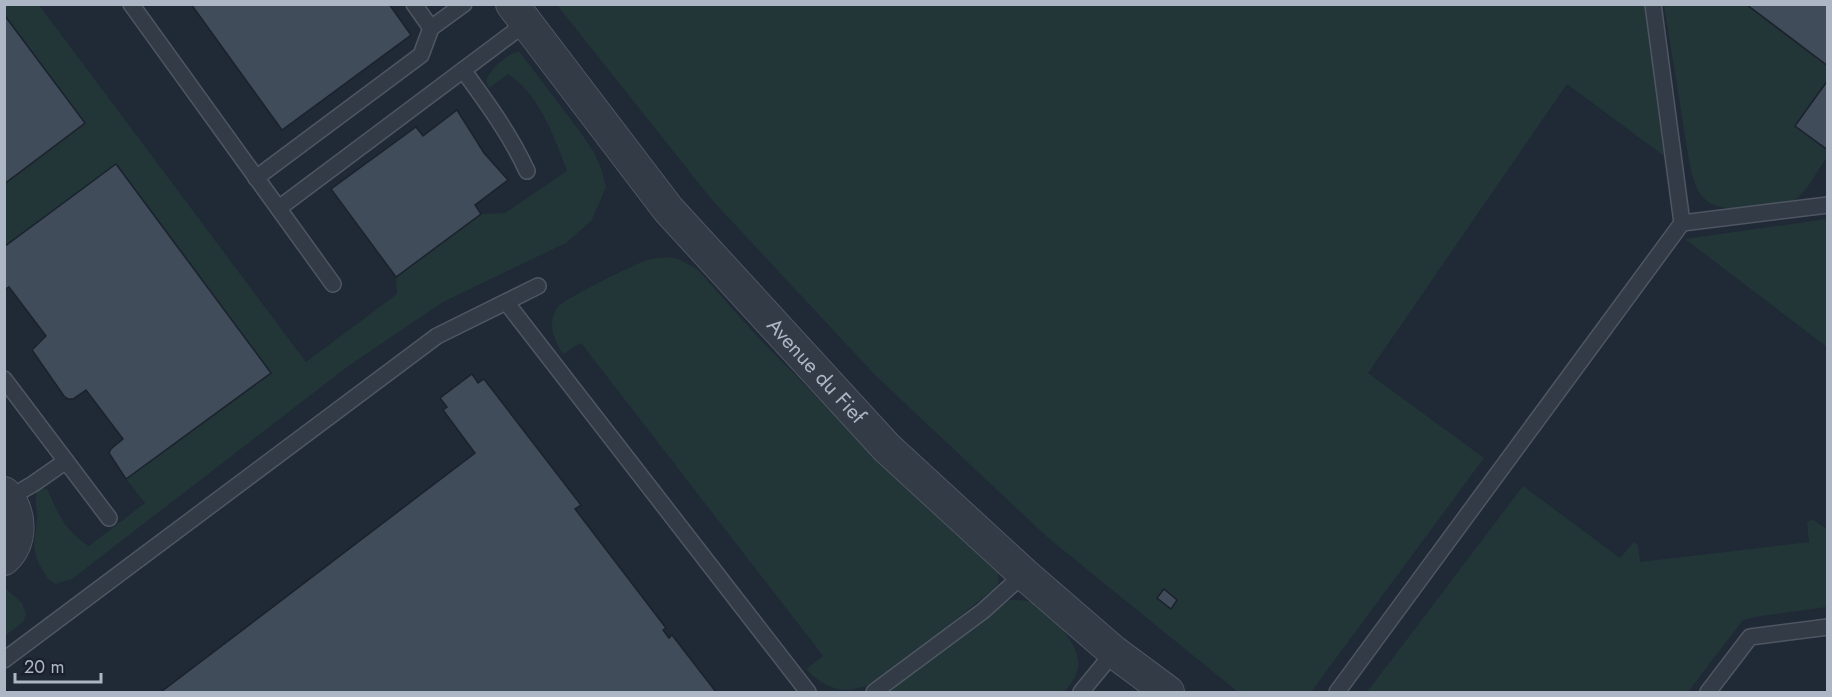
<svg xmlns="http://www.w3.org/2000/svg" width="1832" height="697" font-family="Jost,sans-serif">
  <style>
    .green { fill: #223537 }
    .building { fill: #414c5b; stroke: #1b222d; stroke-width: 1.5 }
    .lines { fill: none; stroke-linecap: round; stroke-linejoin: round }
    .service-casing { stroke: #4e5662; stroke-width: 18 }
    .minor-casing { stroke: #4e5662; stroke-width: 34 }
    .service { stroke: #333b47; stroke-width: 15 }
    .minor { stroke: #333b47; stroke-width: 32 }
    .labels { text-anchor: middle; stroke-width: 6; stroke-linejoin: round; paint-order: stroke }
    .street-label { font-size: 21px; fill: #adb6c4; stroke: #19202b }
  </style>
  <rect width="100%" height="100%" fill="#202936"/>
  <g class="green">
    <path d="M5,5H39L306,362L397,294L396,277L481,214L505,213L567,171C555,138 539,94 508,74L489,88L486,81C490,68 506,55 519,51L581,133L595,154L602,171L606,187L592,220L566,243L443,302L347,367L72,579L56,584C50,581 47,578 43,571C29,547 36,542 37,516C37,507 34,501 37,492L43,488L47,489C60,516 63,529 89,546L145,503L126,479L271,373L116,164L5,247V184L85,123L5,15Z"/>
    <polygon points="557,5 1645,5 1664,156 1567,84 1368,373 1484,458 1311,692 1238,692 1047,537 875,375 712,200"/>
    <path d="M1664,5H1746L1827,66V80L1795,125L1827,150V157C1819,168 1808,190 1797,198C1788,205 1772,204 1762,206C1717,211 1698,211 1689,161Z"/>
    <polygon points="1827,219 1827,347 1685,239"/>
    <path d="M668,257L678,259L697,269L755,334L908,490L998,573V584L995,588L887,675C857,694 832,697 806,669L823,656L581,343L563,354C554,340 546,323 558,307C564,299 633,265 645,261C652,258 660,258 668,257Z"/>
    <polygon points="1523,486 1620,558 1634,542 1638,545 1640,562 1809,542 1807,522 1812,519 1827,529 1827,607 1755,617 1743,620 1688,692 1367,692"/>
    <polygon points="5,588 22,603 26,614 23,622 5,636"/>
    <path d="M1009,600C1018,600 1029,599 1036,605C1054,616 1082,647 1078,668C1076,678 1070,685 1064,692H888Z"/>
  </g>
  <g class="building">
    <polygon points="191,4 389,4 411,35 282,130"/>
    <polygon points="1746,4 1828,4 1828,66"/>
    <polygon points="5,16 85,123 4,184 4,17"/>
    <polygon points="1828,80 1828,150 1795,126"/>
    <polygon points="457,110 484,153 508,180 475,205 481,214 396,277 331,189 416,127 423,136"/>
    <polygon points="116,164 271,373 126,479 109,453 111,449 123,439 86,390 73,399 68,399 64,396 32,350 46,336 9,287 4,290 4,247"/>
    <polygon points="472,374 478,383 484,379 581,505 575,509 666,628 663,630 669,638 672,635 716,692 161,692 475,453 443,410 447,407 440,398"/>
    <polygon points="1164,589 1177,600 1171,609 1157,598"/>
  </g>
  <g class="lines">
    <g class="service-casing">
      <g id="service">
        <polyline points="131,4 333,284"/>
        <polyline points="414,4 431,28 464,4"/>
        <polyline points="1653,4 1682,223 1828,205"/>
        <path d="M463,70C487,103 510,134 527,171"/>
        <polyline points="256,178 421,55 431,28"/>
        <polyline points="279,208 526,23"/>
        <polyline points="506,302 808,692"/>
        <polyline points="4,379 109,518"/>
        <polyline points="9,498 33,484 66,461"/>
        <polyline points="4,660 437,336 538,286"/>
        <polyline points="874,692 983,611 1024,574"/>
        <polyline points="1081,692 1114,652"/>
        <polyline points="1337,692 1682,223"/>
        <polyline points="1708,692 1750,637 1828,627"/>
      </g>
    </g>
    <g class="minor-casing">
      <g id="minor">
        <path id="s1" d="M512,4L668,209L887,448L1024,574L1114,652L1168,692"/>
        <path d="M4,493C21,511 23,541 4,559"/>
      </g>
    </g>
    <use href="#service" class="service"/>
    <use href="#minor" class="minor"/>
  </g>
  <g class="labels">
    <g class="street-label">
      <text dy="7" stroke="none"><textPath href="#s1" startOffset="477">Avenue du Fief</textPath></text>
    </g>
  </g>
  <rect width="1832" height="697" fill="none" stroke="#adb6c4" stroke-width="12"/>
  <path d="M15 673v9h86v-9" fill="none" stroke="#adb6c4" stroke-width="3"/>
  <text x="24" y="673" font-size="18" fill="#adb6c4" stroke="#19202b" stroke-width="4.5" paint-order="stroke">20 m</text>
</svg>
